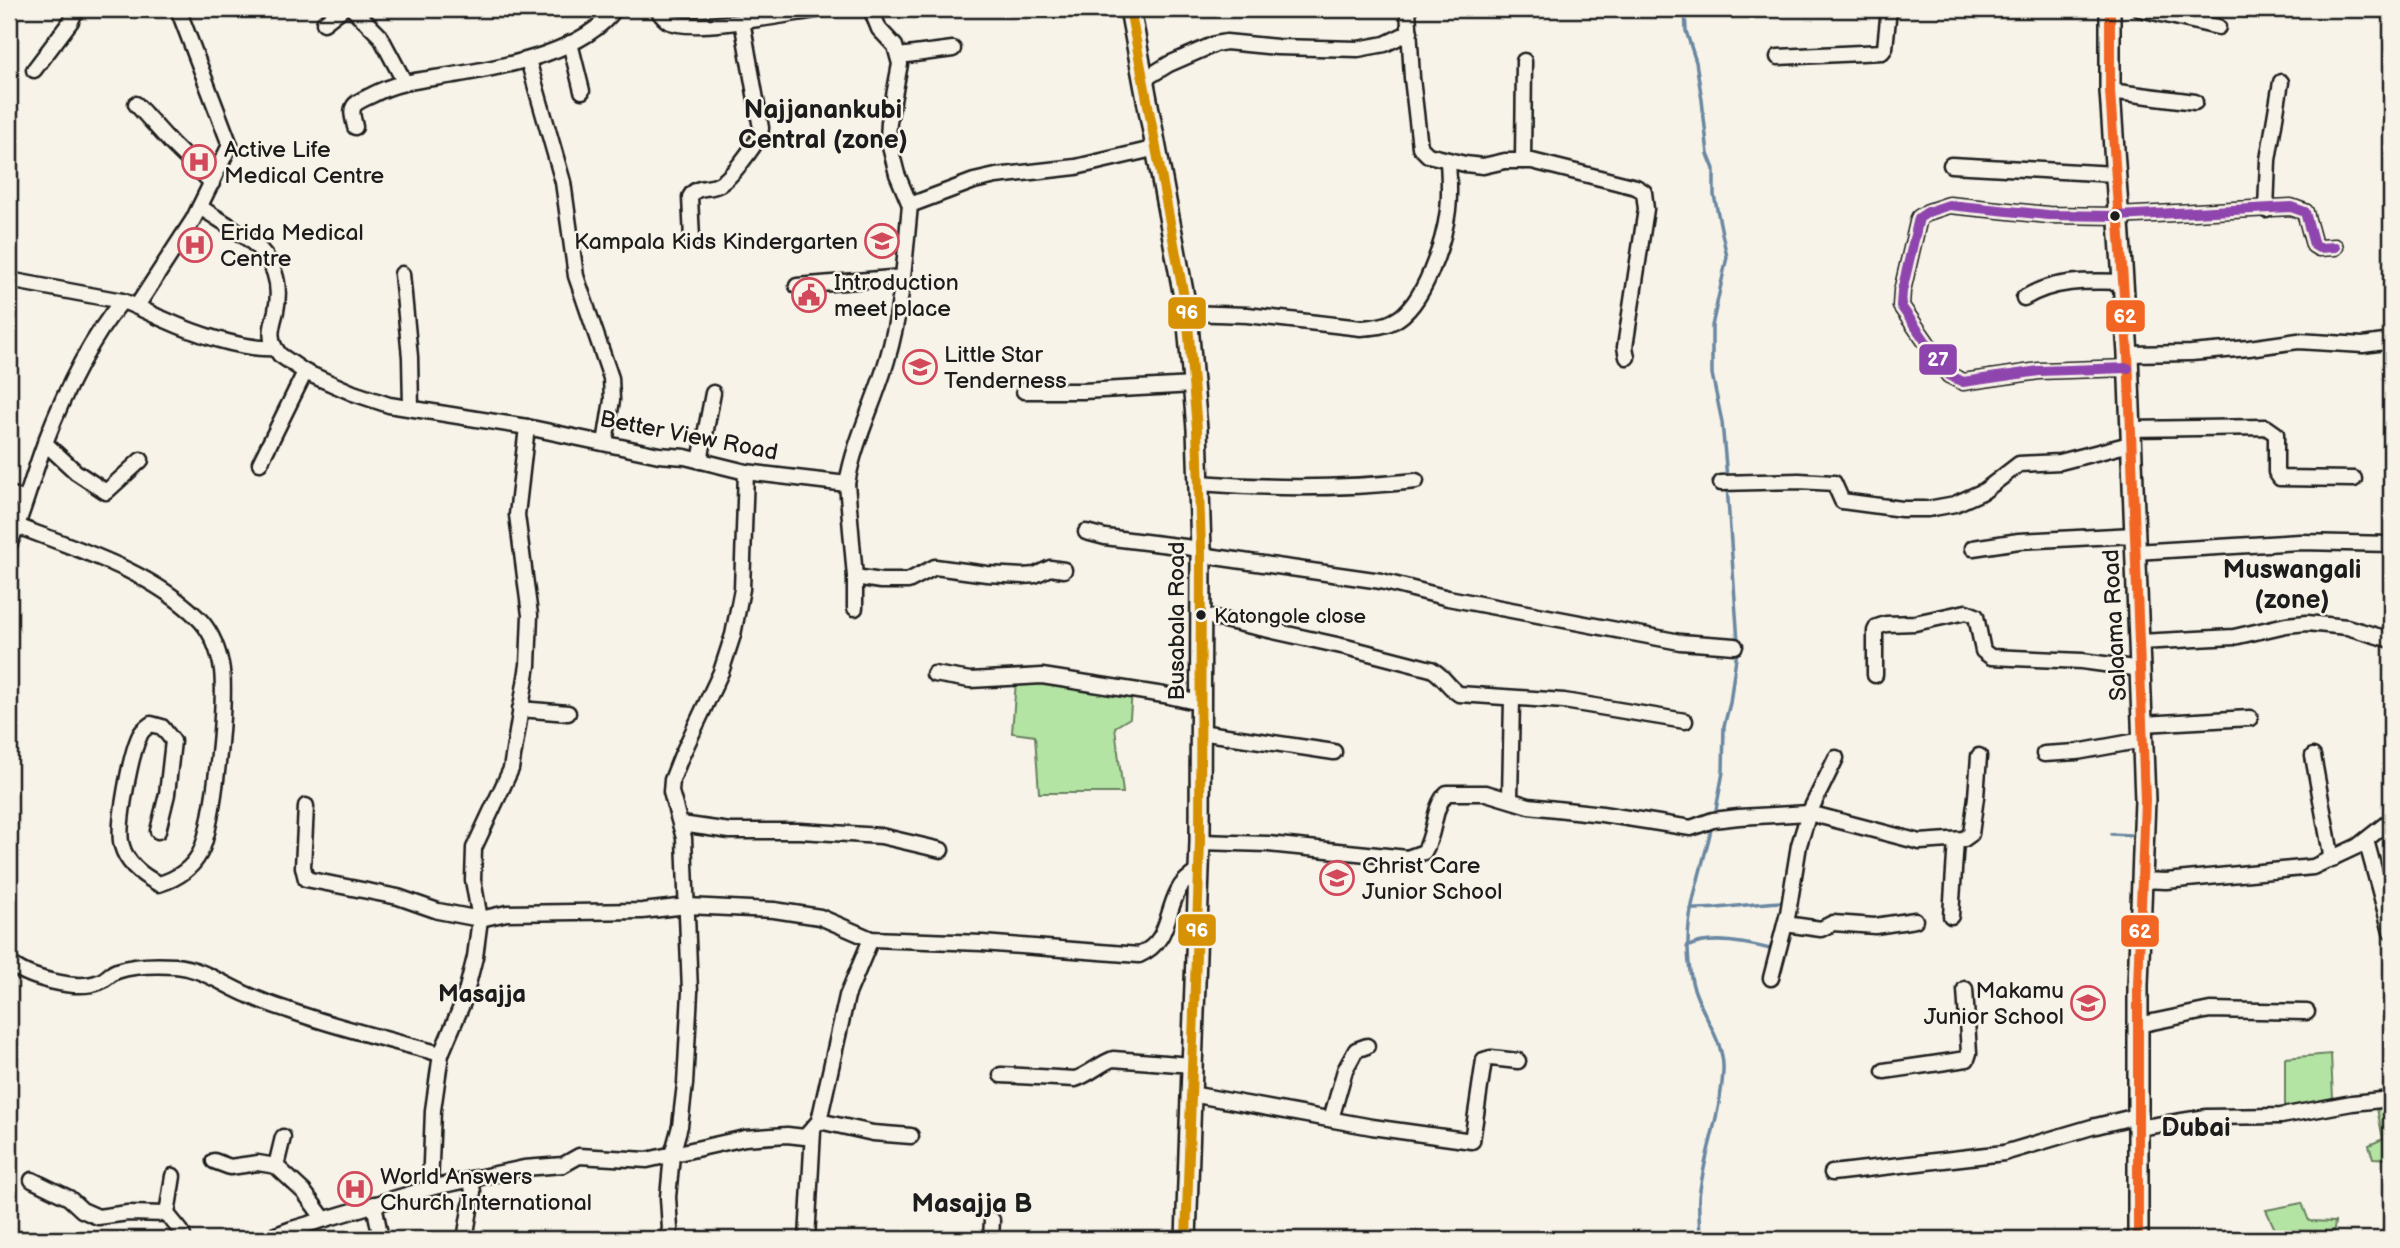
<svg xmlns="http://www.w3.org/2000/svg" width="2400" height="1248" font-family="'Balsamiq Sans',sans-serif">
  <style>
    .green { fill: #b4e4a3; stroke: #688060; stroke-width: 2 }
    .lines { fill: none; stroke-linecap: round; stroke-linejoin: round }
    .stream { stroke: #6987a1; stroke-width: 3.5 }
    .street-casing { stroke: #1c1c1c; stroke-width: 19 }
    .secondary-casing { stroke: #1c1c1c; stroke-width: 24 }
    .street { stroke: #f7f3e8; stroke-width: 14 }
    .secondary { stroke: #f7f3e8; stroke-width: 19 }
    .bus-1-casing { stroke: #f7f3e8; stroke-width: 16 }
    .bus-2-casing { stroke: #f7f3e8; stroke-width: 16 }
    .bus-3-casing { stroke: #f7f3e8; stroke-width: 16 }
    .bus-1 { stroke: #d69104; stroke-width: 10 }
    .bus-2 { stroke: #f26522; stroke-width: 10 }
    .bus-3 { stroke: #8e44ad; stroke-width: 10 }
    .bus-dot { fill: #1c1c1c; stroke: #f7f3e8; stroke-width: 2.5 }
    .labels { text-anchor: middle; stroke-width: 5; stroke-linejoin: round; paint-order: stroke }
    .bus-label { font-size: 21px; fill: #1c1c1c; stroke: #f7f3e8; text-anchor: start }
    .poi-label { font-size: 23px; fill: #1c1c1c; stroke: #f7f3e8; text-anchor: start }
    .street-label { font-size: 23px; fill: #1c1c1c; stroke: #f7f3e8 }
    .neighbourhood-label { font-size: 24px; font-weight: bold; fill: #1c1c1c; stroke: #f7f3e8 }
    .quarter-label { font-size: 26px; font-weight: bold; fill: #1c1c1c; stroke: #f7f3e8 }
    .line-badge { stroke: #f7f3e8; stroke-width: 2.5 }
    .badge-label { font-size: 19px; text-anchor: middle; font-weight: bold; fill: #fff }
  </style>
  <rect width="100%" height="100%" fill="#f7f3e8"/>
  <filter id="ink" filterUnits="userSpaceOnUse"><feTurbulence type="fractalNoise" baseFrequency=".0143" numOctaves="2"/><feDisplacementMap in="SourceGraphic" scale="14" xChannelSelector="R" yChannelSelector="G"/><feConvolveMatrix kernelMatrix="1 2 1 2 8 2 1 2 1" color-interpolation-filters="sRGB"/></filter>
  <g filter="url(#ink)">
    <g class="green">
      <polygon points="1016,681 1132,690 1130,718 1115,727 1123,793 1039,793 1035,736 1012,733"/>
      <polygon points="2331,1054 2333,1099 2285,1109 2285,1058"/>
      <polygon points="2391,1102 2391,1159 2373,1158 2369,1145 2383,1139 2376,1103"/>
      <polygon points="2302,1203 2309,1221 2335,1222 2333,1236 2326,1239 2274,1239 2274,1227 2266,1210"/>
    </g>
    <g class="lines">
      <g class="stream">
        <polyline points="1685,9 1686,31 1696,62 1702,100 1708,154 1714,169 1714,195 1727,257 1712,326 1712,374 1722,422 1727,478"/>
        <polyline points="1727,486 1738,642"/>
        <polyline points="1715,815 1723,772 1724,726 1730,703 1737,650"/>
        <polyline points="2111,834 2130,835"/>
        <path d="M1691,909C1723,910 1754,902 1786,902"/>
        <path d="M1687,947C1711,935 1748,943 1774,950"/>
        <path d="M1700,1239C1700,1225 1698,1210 1699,1197C1704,1154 1721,1114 1723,1071C1725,1040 1699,1012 1692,982C1679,922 1700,881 1712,825"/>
      </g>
      <g class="street-casing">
        <g id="street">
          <polyline points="353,9 380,36 404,81"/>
          <path d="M657,9C660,13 663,18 668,21C692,34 791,13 822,9"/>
          <polyline points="871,9 879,29 895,46 900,64 889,122 888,139 897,174 910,205"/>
          <polyline points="1408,9 1412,78 1420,147 1428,155 1465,164 1483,166 1505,161 1532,161 1636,187 1644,192 1646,209 1625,347 1627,357"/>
          <polyline points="2140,9 2218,27"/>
          <polyline points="324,23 342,9"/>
          <polyline points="570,43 582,91"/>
          <polyline points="899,56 953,49"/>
          <polyline points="1778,57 1882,52 1885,48 1889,9"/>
          <polyline points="528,60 563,182 576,276 611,378 612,400 605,443"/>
          <polyline points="34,70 71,21 75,12 73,9"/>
          <polyline points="1143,80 1169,64 1215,44 1226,42 1277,47 1358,49 1385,44 1410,32"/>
          <polyline points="2110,91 2195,102"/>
          <polyline points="136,104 172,144 212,183"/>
          <path d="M355,127C354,120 350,112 354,106C357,101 366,98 372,95C402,79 428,80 460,74C508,66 585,51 615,9"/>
          <polyline points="1523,161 1524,61"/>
          <polyline points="1951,165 2115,174"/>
          <path d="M200,207C241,235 288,252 276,311C273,323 268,336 275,348"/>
          <polyline points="2266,210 2268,160 2281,82"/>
          <path d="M692,239L690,197C697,184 709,191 720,184C732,177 753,148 760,135L761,128L742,21"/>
          <polyline points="402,274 410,357 411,408"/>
          <path d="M9,280L122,301C137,306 149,313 163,319C194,333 241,350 275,348L280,355L305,372L353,393L389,405L527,427L659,455L685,457L746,472L847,484C854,441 875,402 887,360C902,310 905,256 910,205L974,181L996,176L1076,167L1157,148"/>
          <polyline points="797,286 903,277"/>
          <path d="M2024,298C2055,279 2089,281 2124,282"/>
          <polyline points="137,306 193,220 230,145 178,9"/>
          <path d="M1187,313L1247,315L1361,328C1372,327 1383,327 1394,321C1424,306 1444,242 1448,210C1450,194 1449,177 1448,161"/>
          <polyline points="2128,354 2191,353 2249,348 2298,341 2363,345 2391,341"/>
          <polyline points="2128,368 2039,371 1963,382 1949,375 1901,306 1902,291 1919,218 1928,212 1949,205 2048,215 2117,216 2291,207 2305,212 2314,245 2319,248 2335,247"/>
          <polyline points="1024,391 1083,391 1194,385"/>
          <polyline points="2130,429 2266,427 2276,434 2276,472 2280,478 2354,479"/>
          <polyline points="45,443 76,472 106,492 141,460"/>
          <polyline points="700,461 713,393"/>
          <polyline points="260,463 305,372"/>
          <path d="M1199,483C1272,489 1343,489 1416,481"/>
          <polyline points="1721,483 1799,481 1834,483 1842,501 1902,509 1928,509 1955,504 1984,491 2019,464 2060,462 2130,444"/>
          <polyline points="847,484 855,577 855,608"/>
          <polyline points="9,493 25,501"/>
          <path d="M17,526C79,550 148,570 197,617C210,629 217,646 221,664C228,694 214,826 200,853C191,870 176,879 159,884C143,876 127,864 122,846C116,828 131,753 140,735C142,730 147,727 151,724L162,727L173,741L167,794L158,831"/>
          <polyline points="1086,532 1105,537 1201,549"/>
          <path d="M9,545C24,512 32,477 45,443C64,393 88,342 122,301"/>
          <polyline points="1973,548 2019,541 2134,535"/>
          <polyline points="2135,552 2300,542 2391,544"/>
          <polyline points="1201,555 1381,581 1448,598 1680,642 1735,646"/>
          <polyline points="855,577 881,581 908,581 935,567 987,574 1023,576 1035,575 1050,568 1064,570"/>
          <path d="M1201,615L1346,647L1431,669C1443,675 1448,687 1459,694L1564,701L1685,721"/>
          <polyline points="2140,642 2234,637 2286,625 2307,623 2347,627 2391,640"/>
          <polyline points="934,674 970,680 1042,676 1164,695 1200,703"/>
          <polyline points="1875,675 1875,631 1877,627 1886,624 1915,623 1966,612 1976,616 1983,651 1991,657 2082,661 2141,669"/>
          <polyline points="520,709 568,713"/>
          <polyline points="2143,724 2250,718"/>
          <polyline points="1200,732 1334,752"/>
          <polyline points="2044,754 2077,752 2143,740"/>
          <polyline points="2313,756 2332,860"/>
          <polyline points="1510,799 1512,699"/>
          <path d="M306,806L303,867L306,879L398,897L438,911L480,919L507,913L642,911L687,906L774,910L820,917L871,939L982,943L1139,955C1169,942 1165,916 1178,891C1182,882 1190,877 1198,871"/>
          <polyline points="681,824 730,831 800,831 881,836 941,850"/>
          <polyline points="2366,840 2391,932"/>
          <path d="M1200,842L1268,844L1407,858L1424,852C1436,833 1432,808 1447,793H1486L1529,806L1602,814L1691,828L1713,820L1739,817L1809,813L1920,842L1964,839L1971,834L1976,797L1979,756"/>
          <polyline points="2140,880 2166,881 2313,867 2358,846 2391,820"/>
          <polyline points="1951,916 1956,840"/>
          <polyline points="1785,924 1821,929 1833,923 1875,926 1915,920"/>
          <path d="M9,962C26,978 77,991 99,982C106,980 110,973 117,971C134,965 157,965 175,966C202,968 224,985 248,995C261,1001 275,1006 288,1010C338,1028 390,1040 441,1054"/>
          <polyline points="1771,978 1788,913 1799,845 1809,813 1836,758"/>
          <polyline points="2138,1025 2210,1010 2307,1012"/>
          <polyline points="1884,1071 1967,1059 1969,1053 1965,989"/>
          <path d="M1001,1075L1075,1079C1089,1075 1099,1064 1113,1059L1192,1065"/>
          <polyline points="1191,1094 1372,1127 1472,1141 1484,1060 1491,1058 1518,1061"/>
          <polyline points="1331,1119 1345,1070 1356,1050 1367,1046"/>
          <polyline points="819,1121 873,1133 911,1136"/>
          <polyline points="2138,1128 2207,1117 2281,1116 2352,1103 2391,1099"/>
          <polyline points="283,1137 276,1166 304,1192 324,1219"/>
          <polyline points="214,1161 230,1167 258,1163 276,1166"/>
          <polyline points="1832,1173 2004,1153 2092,1127 2137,1116"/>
          <polyline points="173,1176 167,1214 181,1231 184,1239"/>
          <polyline points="32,1180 69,1198 82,1210 98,1217 128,1213 167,1214"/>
          <polyline points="430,1188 433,1110 441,1054 464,1000 475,957 480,919 473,880 474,848 511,769 528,665 530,615 517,515 527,427"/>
          <polyline points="374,1204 381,1239"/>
          <polyline points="265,1239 292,1229 430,1188 524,1168 563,1165 579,1156 647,1160 745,1138 787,1135 805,1137 819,1121 847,996 871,939"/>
          <polyline points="465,1239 473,1192 471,1179"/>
          <polyline points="667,1239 670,1229 668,1197 672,1155 680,1126 685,1084 690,992 684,838 671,792 672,780 681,757 721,672 733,635 742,589 746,472"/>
          <polyline points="807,1239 813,1131"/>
          <polyline points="991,1239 992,1220"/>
        </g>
      </g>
      <g class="secondary-casing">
        <g id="secondary">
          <polyline points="1130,9 1187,313 1197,429 1201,549 1200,842 1186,1239"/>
          <polyline points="2110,9 2110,91 2128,354 2145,800 2138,985 2138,1239"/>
        </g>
      </g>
      <use href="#street" class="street"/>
      <use href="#secondary" class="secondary"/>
      <g class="bus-1-casing">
        <polyline id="bus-1" points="1130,9 1187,313 1197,429 1201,549 1200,842 1186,1239"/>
      </g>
      <g class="bus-2-casing">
        <polyline id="bus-2" points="2110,9 2110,91 2128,354 2145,800 2138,985 2138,1239"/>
      </g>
      <g class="bus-3-casing">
        <polyline id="bus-3" points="2128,368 2039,371 1963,382 1949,375 1901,306 1902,291 1919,218 1928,212 1949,205 2048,215 2117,216 2291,207 2305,212 2314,245 2319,248 2335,247"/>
      </g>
      <use href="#bus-1" class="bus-1"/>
      <use href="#bus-2" class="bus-2"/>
      <use href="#bus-3" class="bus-3"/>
    </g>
  </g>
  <defs>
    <g id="hospital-ring" transform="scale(1.75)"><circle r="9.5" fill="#f7f3e8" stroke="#d1495b" stroke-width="1.5"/><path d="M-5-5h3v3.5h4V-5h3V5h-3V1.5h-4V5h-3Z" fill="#d1495b"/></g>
    <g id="school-ring" transform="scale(1.75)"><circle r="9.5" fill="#f7f3e8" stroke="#d1495b" stroke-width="1.5"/><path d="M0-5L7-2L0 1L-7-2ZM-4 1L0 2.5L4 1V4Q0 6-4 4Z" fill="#d1495b"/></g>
    <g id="civic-ring" transform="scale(1.75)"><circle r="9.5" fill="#f7f3e8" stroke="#d1495b" stroke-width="1.5"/><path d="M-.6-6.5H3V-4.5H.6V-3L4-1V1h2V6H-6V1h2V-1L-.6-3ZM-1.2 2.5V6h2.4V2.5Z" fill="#d1495b"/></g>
  </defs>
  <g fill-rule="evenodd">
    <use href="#hospital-ring" x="199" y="162"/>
    <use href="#school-ring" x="882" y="241"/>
    <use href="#hospital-ring" x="195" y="245"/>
    <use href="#civic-ring" x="809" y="295"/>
    <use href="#school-ring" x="920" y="367"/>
    <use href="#school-ring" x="1337" y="878"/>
    <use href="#school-ring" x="2088" y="1003"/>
    <use href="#hospital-ring" x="355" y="1189"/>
  </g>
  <g class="bus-dot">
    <circle cx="2115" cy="216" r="6"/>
    <circle cx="1201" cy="615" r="6"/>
  </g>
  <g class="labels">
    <g class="bus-label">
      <text x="1214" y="623">Katongole close</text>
    </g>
    <g class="poi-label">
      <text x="224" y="157">Active Life<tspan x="224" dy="26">Medical Centre</tspan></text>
      <text x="220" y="240">Erida Medical<tspan x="220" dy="26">Centre</tspan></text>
      <text x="858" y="249" text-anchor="end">Kampala Kids Kindergarten</text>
      <text x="834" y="290">Introduction<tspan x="834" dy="26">meet place</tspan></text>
      <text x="944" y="362">Little Star<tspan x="944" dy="26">Tenderness</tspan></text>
      <text x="1362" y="873">Christ Care<tspan x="1362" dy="26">Junior School</tspan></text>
      <text x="2064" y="998" text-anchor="end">Makamu<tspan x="2064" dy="26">Junior School</tspan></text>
      <text x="380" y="1184">World Answers<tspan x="380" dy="26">Church International</tspan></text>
    </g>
    <g class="street-label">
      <text transform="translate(689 435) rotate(11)" y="8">Better View Road</text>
      <text transform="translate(1176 621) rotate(-90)" y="8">Busabala Road</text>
      <text transform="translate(2114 625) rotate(-93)" y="8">Salaama Road</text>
    </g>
    <g class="neighbourhood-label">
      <text x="482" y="1002">Masajja</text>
    </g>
    <g class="quarter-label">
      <text x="823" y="118">Najjanankubi<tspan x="823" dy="30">Central (zone)</tspan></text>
      <text x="2292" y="578">Muswangali<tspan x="2292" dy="30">(zone)</tspan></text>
      <text x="2196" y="1136">Dubai</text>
      <text x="972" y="1212">Masajja B</text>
    </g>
  </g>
  <g class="line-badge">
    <rect x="1167" y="296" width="40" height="34" rx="7" fill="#d69104"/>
    <rect x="2105" y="299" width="41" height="34" rx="7" fill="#f26522"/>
    <rect x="1918" y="343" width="40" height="33" rx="7" fill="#8e44ad"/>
    <rect x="1177" y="913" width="40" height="34" rx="7" fill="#d69104"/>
    <rect x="2120" y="914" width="40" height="34" rx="7" fill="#f26522"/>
  </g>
  <g class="badge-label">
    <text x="1187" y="319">96</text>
    <text x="2125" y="323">62</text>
    <text x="1938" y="366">27</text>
    <text x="1197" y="937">96</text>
    <text x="2140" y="938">62</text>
  </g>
  <rect width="2400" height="1248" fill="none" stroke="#f7f3e8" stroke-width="35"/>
  <rect x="18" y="18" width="2365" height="1213" fill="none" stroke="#1c1c1c" stroke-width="2.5" filter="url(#ink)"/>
</svg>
